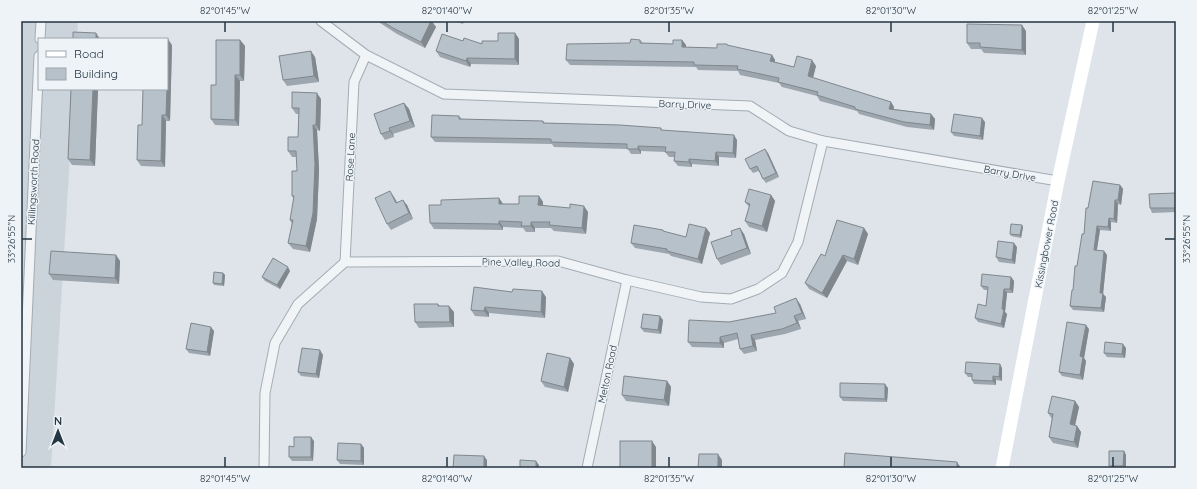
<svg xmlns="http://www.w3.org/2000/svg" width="1197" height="489" font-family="Quicksand,sans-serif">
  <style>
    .built { fill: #ccd4db }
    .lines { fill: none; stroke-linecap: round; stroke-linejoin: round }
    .street-casing { stroke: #a3acb4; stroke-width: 11 }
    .street { stroke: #f1f4f7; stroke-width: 9 }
    .secondary { stroke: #fff; stroke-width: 13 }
    .wall { fill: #9da6ae }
    .shaded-wall { fill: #80878d }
    .building { fill: #b7c1ca; stroke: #80878d }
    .ticks { fill: none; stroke: #253542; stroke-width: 1.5 }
    .labels { text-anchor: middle; stroke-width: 3; stroke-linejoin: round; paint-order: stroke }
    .street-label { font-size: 10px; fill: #253542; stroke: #edf3f7 }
    .neatline { fill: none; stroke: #253542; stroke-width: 1.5 }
    .ticks-label { font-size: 10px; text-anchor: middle; fill: #253542 }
  </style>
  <rect width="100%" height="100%" fill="#dee4e9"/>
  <polygon class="built" points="21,21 78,21 77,39 39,39 39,89 74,89 51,468 21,468"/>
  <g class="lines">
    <g class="street-casing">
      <g id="street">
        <polyline points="321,21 366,55 444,94 750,106 789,131 823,141 1058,181"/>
        <polyline points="40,39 41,21"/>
        <polyline points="345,262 354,82 366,55"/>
        <polyline points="21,452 39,56"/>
        <polyline points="264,468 265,393 275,343 298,304 345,262 558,261 627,280 701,297 731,299 758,289 782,273 798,242 823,141"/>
        <polyline points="587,468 627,280"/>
      </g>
    </g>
    <use href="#street" class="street"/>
    <polyline class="secondary" points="1002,468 1058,181 1093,21"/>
  </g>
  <g class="wall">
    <polygon points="377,21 432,21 436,27 425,48 397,34"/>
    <polygon points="455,21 464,21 463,24"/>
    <polygon points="1026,31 1026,55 984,53 981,49 971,49 967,43"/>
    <polygon points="515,33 519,39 519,65 471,64 470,67 440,57 436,51 463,41 482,44 498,41"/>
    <polygon points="240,40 245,46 244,81 240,81 239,126 215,125 211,119 216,85"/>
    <polygon points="640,40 643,43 673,44 682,40 686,45 686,47 717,48 728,46 772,55 775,60 775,62 794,67 816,66 813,78 891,102 894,107 894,109 931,114 935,119 934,130 907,127 859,114 857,111 820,101 817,96 782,87 779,83 740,75 738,71 698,70 696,67 570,65 566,60 630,43"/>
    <polygon points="172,45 170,121 166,121 165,167 141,166 137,160"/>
    <polygon points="315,57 319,82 287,86 283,80"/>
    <polygon points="71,89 98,89 95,166 72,165 68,159"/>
    <polygon points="321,99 320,131 317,130 319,170 317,219 310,252 293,249 288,243 292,224 290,220 294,199 292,196 297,171 297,157 292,157 288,151 298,137 299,114 296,114 292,108"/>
    <polygon points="404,103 409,109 415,127 393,134 394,137 385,140 381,134"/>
    <polygon points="459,116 462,119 543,121 545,123 661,128 662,131 737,140 736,158 719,157 719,166 692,164 692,167 678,166 674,161 674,157 669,157 665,152 641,151 641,154 631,154 628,149 554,147 552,144 435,142 431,137"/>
    <polygon points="985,122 983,140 954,136 951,132"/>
    <polygon points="768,153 779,177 766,183 763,179 759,171 753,173 750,169"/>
    <polygon points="1120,185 1123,189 1121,205 1118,204 1117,223 1111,222 1111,231 1100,230 1097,250 1104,251 1107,255 1103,294 1106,297 1104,312 1073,310 1070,306 1073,290 1077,266 1084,234 1088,208"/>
    <polygon points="1176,193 1176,212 1152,213 1150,208"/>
    <polygon points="771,195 775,201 767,232 749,227 745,221 749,207 745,202"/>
    <polygon points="539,196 543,202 543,206 588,212 586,234 554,231 551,228 535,228 535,232 526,232 523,228 503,227 503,230 434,229 430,223 441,205 499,198 503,204 519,204"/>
    <polygon points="394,197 397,202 407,205 413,219 391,230 387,224"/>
    <polygon points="1023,227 1021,238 1011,236 1010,234"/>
    <polygon points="706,228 710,233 702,264 671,256 669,254 635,248 631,243 665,232 686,237"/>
    <polygon points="864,228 868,234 858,265 847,261 827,298 809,289 805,283"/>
    <polygon points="744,234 751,254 721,265 717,259"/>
    <polygon points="1017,247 1015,264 999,262 996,257"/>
    <polygon points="116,255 120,261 119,284 53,280 49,274"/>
    <polygon points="290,271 280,289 265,281 262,277"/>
    <polygon points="223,273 225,275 224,286 214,285 213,283"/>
    <polygon points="1011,277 1014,281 1013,293 1007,293 1005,312 1007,314 1004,328 978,322 975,318 986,306 988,290 984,290 981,286"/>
    <polygon points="546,297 545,318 489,313 489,317 475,316 471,310"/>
    <polygon points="438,304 440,306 454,312 454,327 419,328 415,322"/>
    <polygon points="800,304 806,319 798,321 801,329 785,334 755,340 757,351 744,354 740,349 738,339 724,343 724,348 692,347 688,342 729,322 776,313"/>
    <polygon points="663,320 661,334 644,332 641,328"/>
    <polygon points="1089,329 1084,358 1086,361 1083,380 1062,376 1059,372"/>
    <polygon points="214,331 210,356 189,353 186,349"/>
    <polygon points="1126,348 1125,358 1107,357 1104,353"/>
    <polygon points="323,355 319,378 301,376 298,372"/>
    <polygon points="570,358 574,364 568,392 545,387 541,381"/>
    <polygon points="1002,368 1002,381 996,380 996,385 974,384 972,380 972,377 968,377 965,373"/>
    <polygon points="667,381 671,387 669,406 626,401 622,395"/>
    <polygon points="888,388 887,402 843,401 840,397"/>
    <polygon points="1075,401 1079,407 1075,425 1077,426 1081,432 1078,448 1053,443 1049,437 1052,419 1048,413"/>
    <polygon points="314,441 313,461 292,461 289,457 294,447"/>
    <polygon points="361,444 364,448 364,465 340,464 337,460"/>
    <polygon points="1124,451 1126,455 1126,468 1110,468 1109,466"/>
  </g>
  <g class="shaded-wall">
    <polygon points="431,21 436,27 425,48 421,42"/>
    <polygon points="1022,25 1026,31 1026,55 1022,50"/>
    <polygon points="96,33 100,39 96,39"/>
    <polygon points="515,33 519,39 519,65 515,59"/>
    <polygon points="168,39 172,45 170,121 166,115"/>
    <polygon points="240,40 245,46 244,81 240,75"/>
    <polygon points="682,40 686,45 686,52 682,47"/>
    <polygon points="311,51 315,57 319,82 314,76"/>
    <polygon points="772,55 775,60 774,66 770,61"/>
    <polygon points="467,58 471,64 470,67 466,61"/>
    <polygon points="812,60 816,66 812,81 808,76"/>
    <polygon points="235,75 240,81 239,126 235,120"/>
    <polygon points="93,89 98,89 95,166 90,160"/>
    <polygon points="317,93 321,99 320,131 316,125"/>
    <polygon points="891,102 894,107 892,114 889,109"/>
    <polygon points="404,103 409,109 415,127 410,121"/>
    <polygon points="931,114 935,119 934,130 930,125"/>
    <polygon points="162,115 166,121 165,167 161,161"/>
    <polygon points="982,118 985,122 983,140 980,136"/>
    <polygon points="313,125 317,130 319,170 317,219 310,252 306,246"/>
    <polygon points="389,128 393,134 394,137 390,131"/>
    <polygon points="734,135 737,140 736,158 733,153"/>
    <polygon points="638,146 641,151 641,154 638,149"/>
    <polygon points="765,149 768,153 779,177 776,173"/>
    <polygon points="716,152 719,157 719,166 715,161"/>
    <polygon points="689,159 692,164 692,167 689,162"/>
    <polygon points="1120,185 1123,189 1121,205 1118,200"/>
    <polygon points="390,191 394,197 400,209 396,203"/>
    <polygon points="771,195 775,201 767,232 762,226"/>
    <polygon points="539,196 543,202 543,211 538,205"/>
    <polygon points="499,198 503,204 499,204"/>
    <polygon points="403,200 407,205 413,219 409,213"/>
    <polygon points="1115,200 1118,204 1117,223 1114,219"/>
    <polygon points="584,206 588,212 586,234 582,228"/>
    <polygon points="1109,218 1111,222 1111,231 1108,227"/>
    <polygon points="499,221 503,227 503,230 499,224"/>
    <polygon points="531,222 535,228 535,232 531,226"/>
    <polygon points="1022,225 1023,227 1021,238 1020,235"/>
    <polygon points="1097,226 1100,230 1096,254 1094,250"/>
    <polygon points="706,228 710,233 702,264 698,259"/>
    <polygon points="740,228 744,234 751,254 747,248"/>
    <polygon points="864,228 868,234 858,265 854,259"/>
    <polygon points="1014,243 1017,247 1015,264 1012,260"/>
    <polygon points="1104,251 1107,255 1103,294 1106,297 1104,312 1101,308 1100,293"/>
    <polygon points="116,255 120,261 119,284 115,278"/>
    <polygon points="843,255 847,261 827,298 822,293"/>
    <polygon points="288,267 290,271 280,289 277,285"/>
    <polygon points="223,273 225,275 224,286 222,284"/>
    <polygon points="1011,277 1014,281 1013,293 1010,289"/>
    <polygon points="1004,289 1007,293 1005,312 1007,314 1004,328 1001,324"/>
    <polygon points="542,291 546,297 545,318 541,312"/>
    <polygon points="796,298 800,304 806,319 802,313"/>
    <polygon points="449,306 454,312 454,327 450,322"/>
    <polygon points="485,307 489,313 489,317 484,311"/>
    <polygon points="660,316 663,320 661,334 658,330"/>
    <polygon points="794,316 798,321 801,329 797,323"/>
    <polygon points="1086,325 1089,329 1084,358 1086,361 1083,380 1080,375 1080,356"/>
    <polygon points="211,327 214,331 210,356 207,352"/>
    <polygon points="751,335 755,340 757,351 753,346"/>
    <polygon points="720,337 724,343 724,348 720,343"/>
    <polygon points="1123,344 1126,348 1125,358 1122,354"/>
    <polygon points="320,350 323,355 319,378 316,374"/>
    <polygon points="570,358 574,364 568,392 564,387"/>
    <polygon points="1000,364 1002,368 1002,381 999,377"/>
    <polygon points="993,376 996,380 996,385 993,381"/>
    <polygon points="667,381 671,387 669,406 664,400"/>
    <polygon points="885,384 888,388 887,402 885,399"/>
    <polygon points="1075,401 1079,407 1074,430 1070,424"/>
    <polygon points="1077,426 1081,432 1078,448 1074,442"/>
    <polygon points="311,437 314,441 313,461 311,457"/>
    <polygon points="652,441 656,447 656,468 652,468"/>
    <polygon points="361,444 364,448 364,465 361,461"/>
    <polygon points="1124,451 1126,455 1126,468 1125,468 1123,466"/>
    <polygon points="718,454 722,460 722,468 718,468"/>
    <polygon points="484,456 487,460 487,468 484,468"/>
    <polygon points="536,461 539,465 539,468 536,468"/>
    <polygon points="957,462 961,468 957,468"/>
  </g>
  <g class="building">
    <polygon points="382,21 431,21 421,42 393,28"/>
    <polygon points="967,24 1022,25 1022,50 980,47 980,43 967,43"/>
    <polygon points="73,32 96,33 96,39 73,39"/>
    <polygon points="498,33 515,33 515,59 467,58 466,61 436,51 442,34 463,41 464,38 482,44 482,41 498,41"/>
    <polygon points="167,39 168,39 167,70"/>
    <polygon points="631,39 640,40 640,43 673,44 673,40 682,40 682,47 717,48 717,44 727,44 727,45 772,55 770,61 794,67 797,56 812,60 808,76 891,102 889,109 931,114 930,125 904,122 855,109 855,107 817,95 818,92 778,82 779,78 737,69 738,66 694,65 694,62 566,60 567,44 630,43"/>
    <polygon points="216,40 240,40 240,75 235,75 235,120 211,119 211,85 216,85"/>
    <polygon points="311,51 314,76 283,80 279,56"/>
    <polygon points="71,89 93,89 90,160 68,159"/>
    <polygon points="143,89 167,89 166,115 162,115 161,161 137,160 138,125 142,125"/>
    <polygon points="292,92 317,93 316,125 313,125 315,164 313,213 306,246 288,243 293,220 290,220 294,196 292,196 292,171 297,171 296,151 288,151 288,137 298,137 299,108 292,108"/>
    <polygon points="404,103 410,121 389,128 390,131 381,134 374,114"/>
    <polygon points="954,114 982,118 980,136 951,132"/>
    <polygon points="432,115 459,116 459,119 543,121 543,123 620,125 661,128 661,130 734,135 733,153 716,152 715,161 689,159 689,162 674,161 675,152 665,152 666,147 638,146 638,149 627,149 627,144 551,142 551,139 431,137"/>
    <polygon points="765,149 776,173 763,179 757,166 750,169 745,159"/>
    <polygon points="1093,181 1120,185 1118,200 1115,200 1114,219 1109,218 1108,227 1097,226 1094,250 1104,251 1100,293 1103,293 1101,308 1070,306 1072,290 1073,290 1075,266 1077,266 1082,234 1084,234 1086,208 1088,208"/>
    <polygon points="749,189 771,195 762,226 745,221 750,204 745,202"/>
    <polygon points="390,191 396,203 403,200 409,213 387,224 375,198"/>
    <polygon points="1176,193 1176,208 1150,208 1149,194"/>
    <polygon points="519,196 539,196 538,205 570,208 570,204 584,206 582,228 549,225 550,222 531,222 531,226 521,226 522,222 499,221 499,224 430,223 429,205 441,205 441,200 499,198 499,204 519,204"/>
    <polygon points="837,220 864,228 854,259 843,255 822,293 805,283 821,254 825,256"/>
    <polygon points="689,224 706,228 698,259 667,251 667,249 631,243 634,225 663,230 663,231 686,237"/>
    <polygon points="1011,224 1022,225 1020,235 1010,234"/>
    <polygon points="740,228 747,248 717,259 711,242 732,235 731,231"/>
    <polygon points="998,241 1014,243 1012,260 996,257"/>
    <polygon points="51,251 116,255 115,278 49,274"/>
    <polygon points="273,258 288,267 277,285 262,277"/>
    <polygon points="214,272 223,273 222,284 213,283"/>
    <polygon points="982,274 1011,277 1010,289 1004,289 1002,309 1004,310 1001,324 975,318 978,304 986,306 988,287 981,286"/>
    <polygon points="474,287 512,292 513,289 542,291 541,312 485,307 484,311 471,310"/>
    <polygon points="796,298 802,313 794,316 797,323 782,329 751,335 753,346 740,349 737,333 720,337 720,343 688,342 689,320 729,322 776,313 774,307"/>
    <polygon points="414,304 438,304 438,306 449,306 450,322 415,322"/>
    <polygon points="643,314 660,316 658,330 641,328"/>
    <polygon points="1067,322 1086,325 1080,356 1083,357 1080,375 1059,372"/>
    <polygon points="191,323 211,327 207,352 186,349"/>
    <polygon points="1105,342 1123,344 1122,354 1104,353"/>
    <polygon points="302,348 320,350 316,374 298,372"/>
    <polygon points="547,353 570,358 564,387 541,381"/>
    <polygon points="966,362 1000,364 999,377 993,376 993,381 972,380 972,374 965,373"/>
    <polygon points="624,376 667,381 664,400 622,395"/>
    <polygon points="840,383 885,384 885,399 840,397"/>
    <polygon points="1052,396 1075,401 1070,424 1077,426 1074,442 1049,437 1053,414 1048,413"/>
    <polygon points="294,437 311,437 311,457 289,457 289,446 294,447"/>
    <rect x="620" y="441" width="32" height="27"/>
    <polygon points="338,443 361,444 361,461 337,460"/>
    <polygon points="1109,451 1124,451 1123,466 1109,466"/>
    <polygon points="845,453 957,462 957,468 844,468"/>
    <polygon points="699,454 718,454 718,468 698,468"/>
    <polygon points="454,455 484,456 484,468 453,468"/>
    <polygon points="520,460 536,461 536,468 520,468"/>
  </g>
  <path class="ticks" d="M225,22V32M447,22V32M669,22V32M891,22V32M1113,22V32M22,239H32M1165,239H1175M225,457V467M447,457V467M669,457V467M891,457V467M1113,457V467"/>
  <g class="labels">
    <g class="street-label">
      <text transform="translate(685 104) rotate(2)" y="4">Barry Drive</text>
      <text transform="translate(350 157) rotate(-87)" y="4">Rose Lane</text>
      <text transform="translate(1010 173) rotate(10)" y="4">Barry Drive</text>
      <text transform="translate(33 182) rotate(-87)" y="4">Killingsworth Road</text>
      <text transform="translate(1046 244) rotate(-79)" y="4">Kissingbower Road</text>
      <text transform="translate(521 262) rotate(1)" y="4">Pine Valley Road</text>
      <text transform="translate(607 374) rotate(-78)" y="4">Melton Road</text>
    </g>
  </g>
  <rect width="1197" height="489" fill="none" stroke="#edf3f7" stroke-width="44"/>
  <rect x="38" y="38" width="130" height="52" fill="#edf3f7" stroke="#9da7af"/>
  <rect x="46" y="51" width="20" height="6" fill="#ffffff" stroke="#9da7af"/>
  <text x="74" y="58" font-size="12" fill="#253542">Road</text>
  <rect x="46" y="68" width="20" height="12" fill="#b7c1ca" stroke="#9da7af"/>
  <text x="74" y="78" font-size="12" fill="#253542">Building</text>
  <g transform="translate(58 431)" stroke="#edf3f7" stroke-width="3" paint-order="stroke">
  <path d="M0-3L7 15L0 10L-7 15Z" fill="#253542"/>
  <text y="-6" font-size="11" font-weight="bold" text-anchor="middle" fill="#253542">N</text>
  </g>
  <rect x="22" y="22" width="1153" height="445" class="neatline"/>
  <g class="ticks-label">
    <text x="225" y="14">82°01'45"W</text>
    <text x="447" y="14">82°01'40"W</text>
    <text x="669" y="14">82°01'35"W</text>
    <text x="891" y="14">82°01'30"W</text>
    <text x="1113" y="14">82°01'25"W</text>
    <text transform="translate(11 239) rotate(-90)" y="4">33°26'55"N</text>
    <text transform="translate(1186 239) rotate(-90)" y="4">33°26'55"N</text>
    <text x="225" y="482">82°01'45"W</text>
    <text x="447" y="482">82°01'40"W</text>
    <text x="669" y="482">82°01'35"W</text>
    <text x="891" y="482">82°01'30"W</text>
    <text x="1113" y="482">82°01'25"W</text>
  </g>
</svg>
